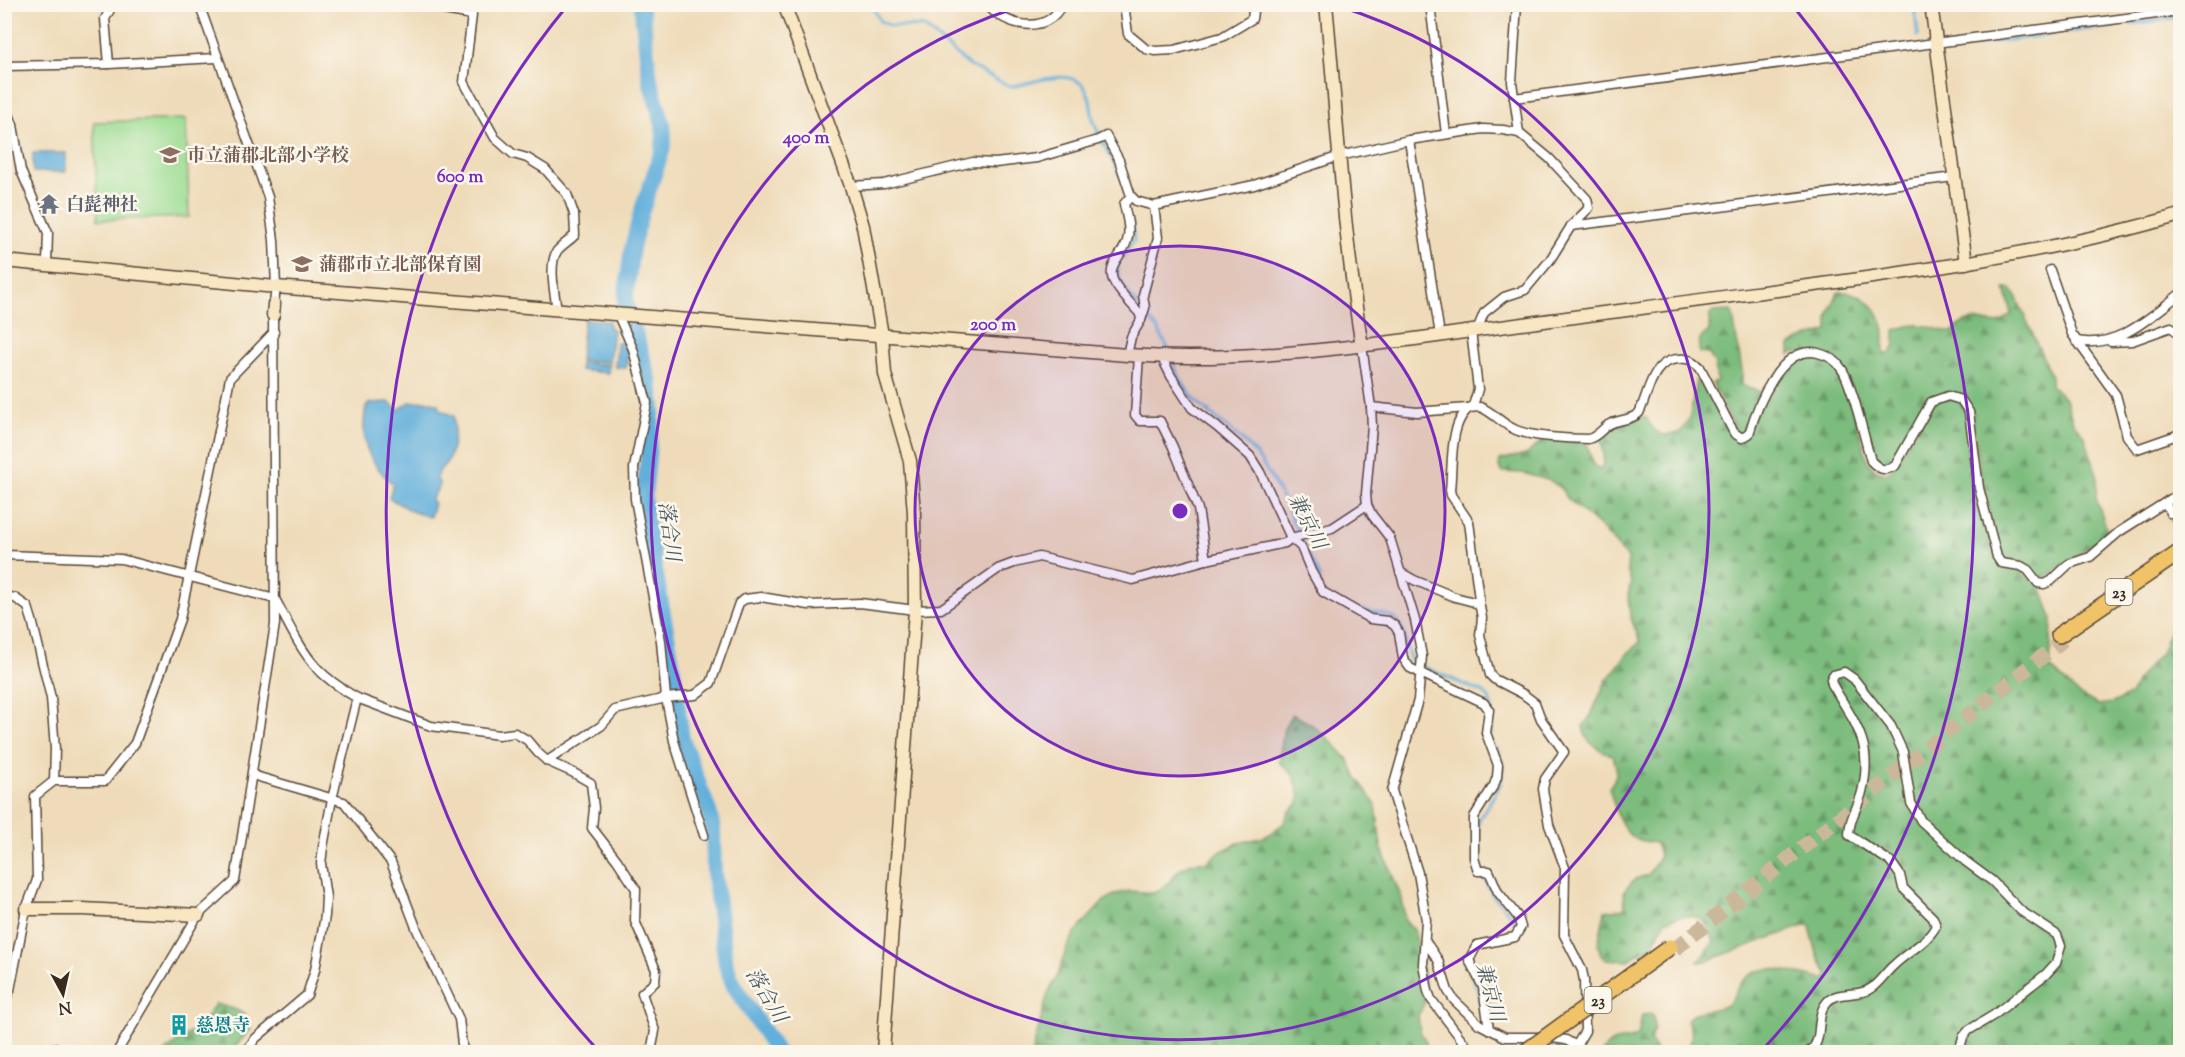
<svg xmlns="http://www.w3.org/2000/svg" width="2185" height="1057" font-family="'Sorts Mill Goudy','Noto Serif JP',serif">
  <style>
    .green { fill: #9bdd93; stroke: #6b8458; stroke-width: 1.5 }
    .forest { fill: url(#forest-firs); stroke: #5c734e; stroke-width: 1.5 }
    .water { fill: #62afdb; stroke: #4e6c7c; stroke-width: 1.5 }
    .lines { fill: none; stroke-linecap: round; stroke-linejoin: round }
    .stream { stroke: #62afdb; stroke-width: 3 }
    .river { stroke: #62afdb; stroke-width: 16 }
    .street-tunnel { stroke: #cbb89a; stroke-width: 8; stroke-dasharray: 8 4; stroke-linecap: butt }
    .highway-tunnel { stroke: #cbb89a; stroke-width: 15; stroke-dasharray: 15 8; stroke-linecap: butt }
    .street-casing { stroke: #564535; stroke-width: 11 }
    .secondary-casing { stroke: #564535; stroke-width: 15 }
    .highway-casing { stroke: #564535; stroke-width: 18 }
    .street { stroke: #fff; stroke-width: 8 }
    .secondary { stroke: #f9e7c3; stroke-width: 12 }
    .highway { stroke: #f1c369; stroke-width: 15 }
    .highway-bridge-casing { stroke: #564535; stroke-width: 18; stroke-linecap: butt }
    .highway-bridge { stroke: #f1c369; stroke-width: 15 }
    .ring { fill: none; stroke: #7b2cbf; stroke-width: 3 }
    .labels { text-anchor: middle; stroke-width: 5; stroke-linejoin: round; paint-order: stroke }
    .shield { fill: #fbf7ec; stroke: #75685c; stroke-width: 1.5 }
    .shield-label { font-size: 16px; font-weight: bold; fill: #3b2a1e }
    .education-label { font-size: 18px; font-weight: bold; fill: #785e54; stroke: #fbf7ec; text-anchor: start }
    .worship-label { font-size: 18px; font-weight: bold; fill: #5b616d; stroke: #fbf7ec; text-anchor: start }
    .culture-label { font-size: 18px; font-weight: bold; fill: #0d838f; stroke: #fbf7ec; text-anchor: start }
    .water-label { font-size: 20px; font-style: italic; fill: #495960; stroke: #fbf7ec }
    .centre { fill: #7b2cbf; stroke: #fbf7ec; stroke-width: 3 }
    .ring-label { font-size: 18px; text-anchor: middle; font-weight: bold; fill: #7b2cbf; stroke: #fbf7ec; stroke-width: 5; stroke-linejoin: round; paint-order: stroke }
  </style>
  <defs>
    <pattern id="forest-firs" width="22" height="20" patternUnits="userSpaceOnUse" patternTransform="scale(1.5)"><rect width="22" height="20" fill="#7cbc7d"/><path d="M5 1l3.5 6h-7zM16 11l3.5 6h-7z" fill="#679966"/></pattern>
  </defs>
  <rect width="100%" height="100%" fill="#fbf7ec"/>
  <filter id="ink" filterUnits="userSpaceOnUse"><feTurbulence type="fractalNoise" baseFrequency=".0167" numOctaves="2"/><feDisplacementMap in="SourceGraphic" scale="12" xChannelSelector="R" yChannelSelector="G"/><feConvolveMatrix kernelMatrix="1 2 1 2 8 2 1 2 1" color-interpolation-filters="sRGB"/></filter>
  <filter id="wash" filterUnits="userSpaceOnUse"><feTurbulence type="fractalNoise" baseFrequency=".008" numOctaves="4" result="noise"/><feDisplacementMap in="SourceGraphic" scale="24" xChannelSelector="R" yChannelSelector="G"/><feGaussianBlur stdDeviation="1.35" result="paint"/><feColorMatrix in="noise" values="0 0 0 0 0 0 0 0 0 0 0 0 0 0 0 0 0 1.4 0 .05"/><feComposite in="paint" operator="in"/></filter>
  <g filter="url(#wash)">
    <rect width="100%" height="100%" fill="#efdbb9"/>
    <polygon class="green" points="186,119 189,217 98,220 94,122"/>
    <g class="forest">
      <path d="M2005,289H2011L2016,296L2051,376V385L2065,399L2073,422L2085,437L2097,475L2096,498L2108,533L2051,574L2040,578L2001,560L1985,503L1976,441L1959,396L1929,400L1920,412L1893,464L1884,467L1873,459L1838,361L1795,352L1790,355V346L1799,340L1828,331V317L1838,292C1859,290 1879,306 1883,327C1885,336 1883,346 1884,355L1891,353L1895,344V330C1903,328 1911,324 1919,325C1929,325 1939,331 1952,332C1979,303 1989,340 2012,313Z"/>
      <path d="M1732,311L1742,371V385L1750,389L1764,392L1747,433L1742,435L1737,432L1712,383L1717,381L1715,365L1709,354L1700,353C1697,342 1700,337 1709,331L1710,315L1713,312Z"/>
      <path d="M1818,355L1831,361L1843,375L1868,462C1875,470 1879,474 1890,472L1932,404L1941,399L1958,400L1966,412L1993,556L2017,568L2041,587L2052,618L2050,667L2078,694L2098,705L2113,703L2130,695L2140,675L2161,653L2180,606V1052H1683C1695,1040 1693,1035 1687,1020C1697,1007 1711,1012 1725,1006C1735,1001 1733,992 1740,984C1763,956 1798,976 1826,980L1828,973C1815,959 1815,941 1809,924L1706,961L1698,962L1714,942C1705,914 1692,911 1665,921L1652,946L1640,953L1627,961L1606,959L1601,955L1598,945L1605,911L1625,908L1624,891L1635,879L1648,875L1660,856L1656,843C1648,842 1639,841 1632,837C1619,827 1614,803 1609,788C1618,776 1618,769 1613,756C1599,750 1585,743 1583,727L1591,715L1606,681L1630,651L1640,642L1630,615L1628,595L1631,582L1627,570L1628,558L1602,529L1568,499L1561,489L1551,481L1523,473L1502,472L1499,467L1500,460L1526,455L1544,439L1584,442L1588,446L1593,465L1600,469L1604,464L1601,437L1608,428L1641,417H1646C1650,426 1656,435 1667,435C1672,434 1677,435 1681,431C1693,419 1693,396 1696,380L1702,377L1740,440L1784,369L1803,356Z"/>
      <polygon points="1292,714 1311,724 1332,742 1349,761 1356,776 1376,805 1381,847 1402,899 1405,921 1414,930 1420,953 1426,991 1425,1002 1418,1016 1420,1031 1426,1042 1427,1052 1032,1052 1048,993 1058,975 1066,950 1075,933 1104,901 1116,894 1129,891 1154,893 1166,885 1180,869 1193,862 1207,862 1218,853 1238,843 1265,837 1284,823 1289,812 1297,805 1300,796 1294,776 1279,762 1284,728"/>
      <path d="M215,1004C233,1008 248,1010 251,1030L236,1045L240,1052H164L202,1024Z"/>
      <path d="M1651,1014C1657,1023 1654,1029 1650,1039L1656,1052H1602C1616,1033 1624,1045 1638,1036L1642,1015Z"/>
    </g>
    <g class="water">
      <rect x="33" y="153" width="33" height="19"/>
      <polygon points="584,319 609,321 609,328 613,329 609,362 580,360"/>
      <polygon points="617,343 623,343 628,353 626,368 615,367"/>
      <polygon points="580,362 609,365 608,373 580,370"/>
      <path d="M429,401L439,404L440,410L454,416C455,427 453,453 447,462C441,470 439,468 437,479L440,485L431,500L434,503L430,517L411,511L389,498L393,484C366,460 360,441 366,406L370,403L389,402L398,410L410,402Z"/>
    </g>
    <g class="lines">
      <g class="stream">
        <path d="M871,4L880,21L891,26L924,27L970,66L1009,86H1015C1037,81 1080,64 1089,97C1092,106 1091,116 1095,125C1101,142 1113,157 1120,175"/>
        <polyline points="1914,4 1918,36"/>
        <polyline points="2132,24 2180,17"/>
        <polyline points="2068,32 2115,26"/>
        <polyline points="1994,42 2053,34"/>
        <polyline points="1950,48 1985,44"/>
        <polyline points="1123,257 1134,240 1132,222"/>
        <path d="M1118,265C1116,282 1128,292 1138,306"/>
        <polyline points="1144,313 1157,328 1170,352"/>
        <path d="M1173,362C1189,411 1229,420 1257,456C1276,481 1291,517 1304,546"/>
        <polyline points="1308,554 1320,578"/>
        <path d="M1362,610C1371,613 1382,613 1390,616C1408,625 1403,648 1412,662L1484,693L1489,698L1492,709"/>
        <polyline points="1491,736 1491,722"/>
        <path d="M1483,1023L1479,991L1465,961C1474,933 1485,938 1511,934L1516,927C1514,914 1500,905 1492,894C1481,875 1477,849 1478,827C1478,820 1481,816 1485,810C1500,786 1510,775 1496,748"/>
        <path d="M1485,1029C1491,1046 1510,1045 1525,1046"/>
        <polyline points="1544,1046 1562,1048 1574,1052"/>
      </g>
      <polyline class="river" points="641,4 650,80 663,125 664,138 662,151 641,213 632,248 625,301 649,378 653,406 644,497 646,521 672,662 682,739 709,811 713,829 714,873 726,965 734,986 777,1052"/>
    </g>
  </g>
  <g filter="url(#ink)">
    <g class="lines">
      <polyline class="street-tunnel" points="2170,513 2180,531"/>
      <polyline class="highway-tunnel" points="1675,949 2063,640"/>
      <g class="street-casing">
        <g id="street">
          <polyline points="199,4 268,197 274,240 276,287 274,304"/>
          <path d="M437,4L444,10L472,15L464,82L495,138L513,154L527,158L545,169L567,194L574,214L575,235C570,240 561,246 557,251C548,265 555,295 557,310"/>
          <path d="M986,4C1006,27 1047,36 1062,4"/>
          <polyline points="1124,4 1128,34 1146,49 1155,51 1174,50 1222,37 1252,19 1254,4"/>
          <polyline points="1430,4 1446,134"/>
          <polyline points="1517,4 1512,82 1519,133"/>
          <polyline points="109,64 105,19 113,4"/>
          <polyline points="4,66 109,64 216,58"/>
          <polyline points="1514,98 2180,11"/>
          <polyline points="4,101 13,125 21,171 48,233 47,264"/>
          <polyline points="1409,140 1440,335"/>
          <polyline points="851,186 884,184 973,162 995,163 1037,158 1098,140 1106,136 1119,160 1131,196 1136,201 1154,206 1254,185 1340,156 1409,140 1483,129 1503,130 1519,133 1549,158 1587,199 1589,208 1571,226 1550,260 1525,290 1504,297 1484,313 1477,330"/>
          <path d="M1131,196L1124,204C1126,215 1131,229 1127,241C1123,255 1107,265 1113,280C1118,292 1132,304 1140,314L1141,320"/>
          <polyline points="1571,226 1954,177"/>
          <polyline points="2050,270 2072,334 2116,395 2127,436 2137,449 2180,434"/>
          <polyline points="617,313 633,349 647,403 634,468 635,499 661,641 666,698 674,741 704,835"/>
          <path d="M1471,331L1478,389L1473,406C1448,418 1453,466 1450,490L1451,495L1469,522L1480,607"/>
          <path d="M2076,341C2118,349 2150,317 2180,294"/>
          <polyline points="2111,342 2132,341 2171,327 2180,334"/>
          <polyline points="1362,346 1371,407 1372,426 1366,494 1367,505 1372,515 1390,538 1415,620 1422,656 1418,700 1392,791 1418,873 1426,920 1423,964 1428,991 1431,999 1471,1052"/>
          <polyline points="1127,355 1131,337 1141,320 1145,308 1143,295 1158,238 1154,206"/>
          <polyline points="1139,356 1135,415 1140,421 1160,421 1173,447 1198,509 1206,560"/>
          <polyline points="1162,358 1171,376 1192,408 1217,427 1250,456 1260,472 1291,538 1301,547 1311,571 1323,592 1370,619 1388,621 1395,626 1399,633 1403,658 1410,668 1484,703 1489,710 1486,733 1498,765 1497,777 1494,785 1474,817 1474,858 1478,871 1489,871 1498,892 1518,917 1521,927 1515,937 1477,945 1469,960 1483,987 1489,1029"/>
          <path d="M1371,407L1417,412L1480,407C1493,412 1500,422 1512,428C1527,437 1570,439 1588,439C1597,437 1601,430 1608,425C1618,419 1631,421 1639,413C1649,393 1651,360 1679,359C1689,358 1694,361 1700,367L1734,433L1742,438L1749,434C1757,406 1781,344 1818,353C1827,355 1836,360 1841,368C1852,382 1865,441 1871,461C1879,469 1884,472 1895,466L1931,402L1948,396L1961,400L1969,412L1979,488L1997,557L2001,563L2021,566L2028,570L2038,583L2044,584L2051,581L2069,564L2090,557L2119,532L2180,493"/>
          <polyline points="2166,503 2170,513"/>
          <path d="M4,555L121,559L275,599C287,621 299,648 316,667C327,679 343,690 357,698L431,726L499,735L515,733L527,740L538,753L547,761L572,772L591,783L594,808L592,828L617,860L636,889L635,921L656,970L655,982L642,993L655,1031L651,1052"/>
          <polyline points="1400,572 1414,580 1455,597 1474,602 1480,607 1482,618 1480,635 1490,675 1494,679 1523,694 1535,703 1541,719 1564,752 1545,779 1543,789 1549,825 1565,868 1564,935 1582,970 1584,980 1585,1031 1576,1046"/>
          <polyline points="4,596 15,598 28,607 32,620 51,698 55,749 54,781"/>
          <polyline points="547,761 601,726 615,710 666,698 695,695 711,683 739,603 745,599 761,597 809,605 860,603 915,610 941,609 998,569 1014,563 1039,557 1133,580 1206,560 1285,543 1291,538 1332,528 1367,505"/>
          <polyline points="252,775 344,802 391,862 417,930 459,1019 463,1052"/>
          <polyline points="1426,942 1438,960 1448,991 1454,1000 1479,1024 1505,1037 1546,1037 1566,1040 1580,1048 1583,1052"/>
          <polyline points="4,1003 10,990 26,909 37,880 35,796 54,781 105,781 135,743 180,619 230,378 274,332"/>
          <polyline points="35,1052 53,1048 68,1052"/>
          <polyline points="117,1052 198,915 235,881 275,624 273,315"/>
          <polyline points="245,1052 256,1038 307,995 315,970 325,916 326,897 321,864 323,847 332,799 357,698"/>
          <path d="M1809,1052C1825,1040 1814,1017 1827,1002C1838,990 1858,997 1870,989C1879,983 1885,973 1893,966C1907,952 1927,943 1936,926L1933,918L1903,888L1900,875L1891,862L1849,835C1849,818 1858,808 1862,792C1874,743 1855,724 1832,684L1831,679L1833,675L1844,672L1854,679L1891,726L1903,752L1911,803L1921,821L1965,861L1992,881L2021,911L2057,935L2061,946L2056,963L2046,974L1994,1015L1969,1030L1963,1037L1959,1052"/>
        </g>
      </g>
      <g class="secondary-casing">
        <g id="secondary">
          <polyline points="784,4 851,186 863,226 882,335 885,374 910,461 914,513 915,610 883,1052"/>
          <path d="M1326,4C1337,119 1343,233 1362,346"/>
          <polyline points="1931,4 1966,263"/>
          <path d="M4,261L276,287L1127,355C1231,362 1334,350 1437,336C1500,327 1564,318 1627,310C1812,284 2001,267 2180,215"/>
          <polyline points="273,315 274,304"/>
          <polyline points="26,909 83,909 198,915"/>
        </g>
      </g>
      <g class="highway-casing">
        <polyline id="highway" points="2059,635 2180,552"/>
      </g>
      <use href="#street" class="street"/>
      <use href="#secondary" class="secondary"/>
      <use href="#highway" class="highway"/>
      <g class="highway-bridge-casing">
        <polyline id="highway-bridge" points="1525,1052 1670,947"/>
      </g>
      <use href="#highway-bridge" class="highway-bridge"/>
    </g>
  </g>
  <circle cx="1180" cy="511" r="265" fill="#7b2cbf" fill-opacity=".12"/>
  <g class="ring">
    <circle cx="1180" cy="511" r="265"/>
    <path d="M1335 5A529 529 0 1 1 1025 5"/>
    <path d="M595 1047A794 794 0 0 1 567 6M1793 6A794 794 0 0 1 1765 1047"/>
  </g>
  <defs>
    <g id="school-bare" transform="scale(1.62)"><path d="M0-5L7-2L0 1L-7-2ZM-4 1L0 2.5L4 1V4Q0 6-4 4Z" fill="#8d6e63" stroke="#fbf7ec" stroke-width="2.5" paint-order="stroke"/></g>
    <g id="temple-bare" transform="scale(1.62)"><path d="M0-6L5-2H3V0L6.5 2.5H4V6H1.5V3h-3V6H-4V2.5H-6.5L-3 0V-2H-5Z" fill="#6b7280" stroke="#fbf7ec" stroke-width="2.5" paint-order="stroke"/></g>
    <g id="building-bare" transform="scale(1.62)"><path d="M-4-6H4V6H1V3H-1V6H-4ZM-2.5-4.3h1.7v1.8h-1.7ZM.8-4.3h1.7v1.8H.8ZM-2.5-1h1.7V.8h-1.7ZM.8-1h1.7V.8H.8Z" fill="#0f9aa8" stroke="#fbf7ec" stroke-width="2.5" paint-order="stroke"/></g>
  </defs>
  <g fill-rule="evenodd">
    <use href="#school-bare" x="170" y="155"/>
    <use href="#temple-bare" x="49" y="204"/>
    <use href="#school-bare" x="302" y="264"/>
    <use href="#building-bare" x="179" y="1025"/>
  </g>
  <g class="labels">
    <g class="shield">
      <rect x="2105.5" y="579" width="27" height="26" rx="4.5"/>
      <rect x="1584.5" y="987" width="27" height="26" rx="4.5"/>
    </g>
    <g class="shield-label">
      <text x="2119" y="598">23</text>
      <text x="1598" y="1006">23</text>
    </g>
    <g class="education-label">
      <text x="187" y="161">市立蒲郡北部小学校</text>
      <text x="319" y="270">蒲郡市立北部保育園</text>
    </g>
    <g class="worship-label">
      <text x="66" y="210">白髭神社</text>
    </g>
    <g class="culture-label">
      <text x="196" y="1031">慈恩寺</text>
    </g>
    <g class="water-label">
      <text transform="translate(1308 521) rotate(63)" y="7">兼京川</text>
      <text transform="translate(670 531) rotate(82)" y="7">落合川</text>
      <text transform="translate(1491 992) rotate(75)" y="7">兼京川</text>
      <text transform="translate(767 995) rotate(59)" y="7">落合川</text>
    </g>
  </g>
  <circle cx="1180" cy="511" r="9" class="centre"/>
  <g class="ring-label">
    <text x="806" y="143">400 m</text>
    <text x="460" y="182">600 m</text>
    <text x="993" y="330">200 m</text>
  </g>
  <rect width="2185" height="1057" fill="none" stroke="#fbf7ec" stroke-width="24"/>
  <g transform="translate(63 994) rotate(172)" stroke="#fbf7ec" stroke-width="4.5" paint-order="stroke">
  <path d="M0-4.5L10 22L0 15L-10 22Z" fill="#3b2a1e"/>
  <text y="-9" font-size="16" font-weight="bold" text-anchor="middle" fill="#3b2a1e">N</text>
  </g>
</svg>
